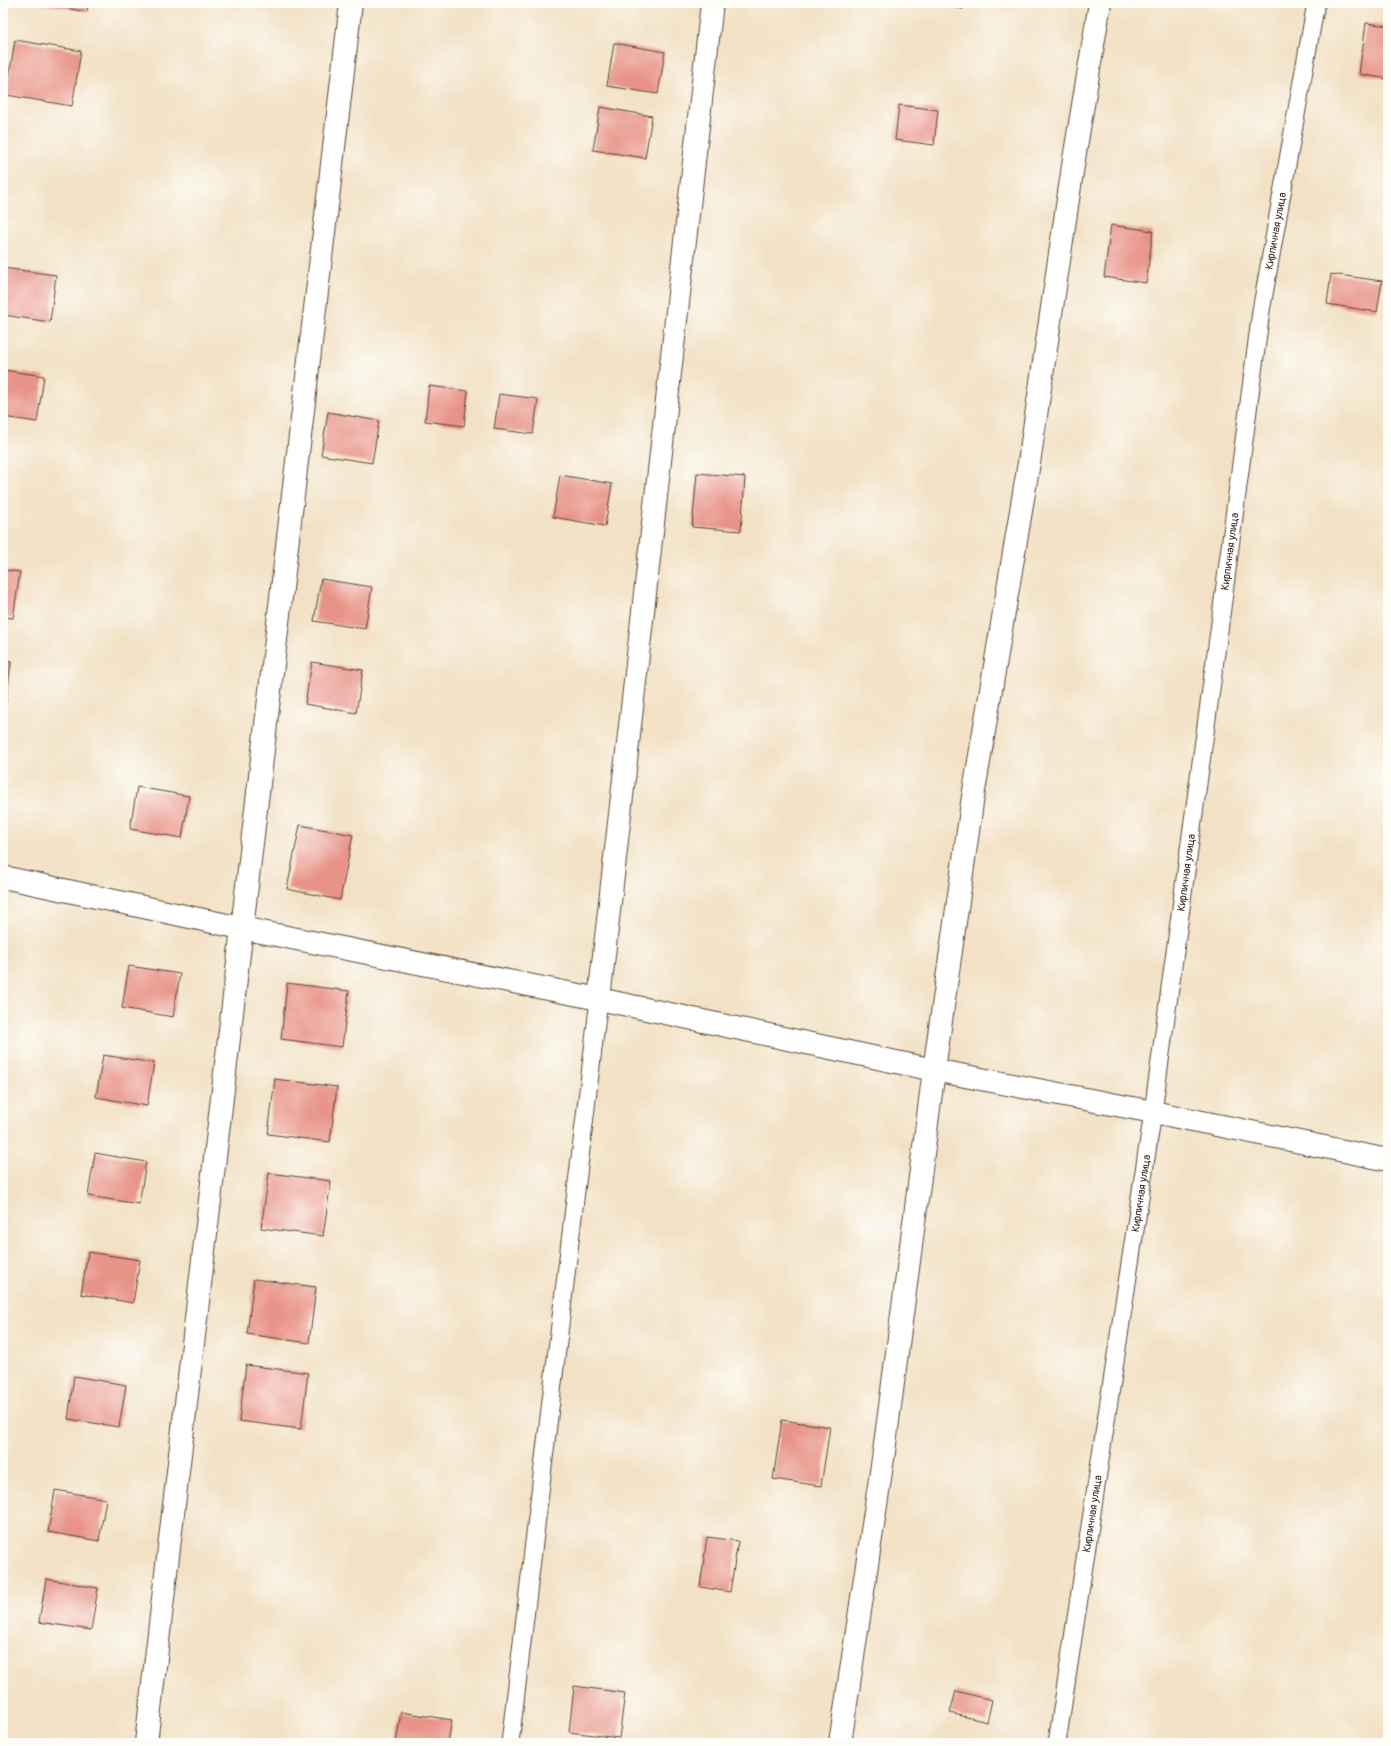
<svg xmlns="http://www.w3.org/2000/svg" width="1391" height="1746" font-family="Pangolin,sans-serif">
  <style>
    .building { fill: #e89387 }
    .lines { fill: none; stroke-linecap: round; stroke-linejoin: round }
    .service-casing { stroke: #564537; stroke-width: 19 }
    .minor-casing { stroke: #564537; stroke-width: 24 }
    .service { stroke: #fff; stroke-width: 17 }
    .minor { stroke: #fff; stroke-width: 22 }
    .labels { text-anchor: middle; stroke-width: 4; stroke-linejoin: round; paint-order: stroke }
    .street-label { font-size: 11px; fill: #3b2a1e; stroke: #fdfcf7 }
  </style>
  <rect width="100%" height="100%" fill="#fdfcf7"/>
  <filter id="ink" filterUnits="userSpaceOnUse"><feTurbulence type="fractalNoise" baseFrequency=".025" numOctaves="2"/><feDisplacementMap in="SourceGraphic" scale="8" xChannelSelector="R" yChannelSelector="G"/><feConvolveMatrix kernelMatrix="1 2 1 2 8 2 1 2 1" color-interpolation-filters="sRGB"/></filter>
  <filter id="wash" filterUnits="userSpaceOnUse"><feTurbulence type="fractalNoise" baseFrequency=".012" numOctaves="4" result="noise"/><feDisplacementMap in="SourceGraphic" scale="16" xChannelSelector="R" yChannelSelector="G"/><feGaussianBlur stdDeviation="0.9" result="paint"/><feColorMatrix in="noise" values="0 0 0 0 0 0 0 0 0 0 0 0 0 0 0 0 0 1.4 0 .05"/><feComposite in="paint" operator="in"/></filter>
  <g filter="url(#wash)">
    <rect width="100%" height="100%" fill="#f2e1c4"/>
    <g id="blocks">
      <g class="building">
        <polygon points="38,3 88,3 87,12"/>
        <polygon points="928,3 964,3 963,9"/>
        <polygon points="1366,23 1388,26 1388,79 1359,74"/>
        <polygon points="15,40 81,51 72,106 6,95"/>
        <polygon points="614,43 665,52 658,94 607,86"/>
        <polygon points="899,105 938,110 934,145 895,140"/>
        <polygon points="600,107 652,116 645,158 593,150"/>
        <polygon points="1111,225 1153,231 1146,283 1104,277"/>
        <polygon points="3,268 56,275 50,322 3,315"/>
        <polygon points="1331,274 1382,281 1377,312 1327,304"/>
        <polygon points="3,370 44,376 37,422 3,417"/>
        <polygon points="429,386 468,391 464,426 425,421"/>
        <polygon points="499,394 538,399 533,434 494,429"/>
        <polygon points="328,412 379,421 372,463 321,455"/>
        <polygon points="697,473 745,477 741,531 692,527"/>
        <polygon points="560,475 612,484 605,526 553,517"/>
        <polygon points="3,570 20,572 13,618 3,617"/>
        <polygon points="321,579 372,587 365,629 314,621"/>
        <polygon points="3,661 11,662 5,709 3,708"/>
        <polygon points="312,662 363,670 356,713 305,704"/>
        <polygon points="137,787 189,796 182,838 130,829"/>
        <polygon points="300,825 353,835 340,900 287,889"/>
        <polygon points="129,966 180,974 173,1017 122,1008"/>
        <polygon points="287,983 349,991 342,1047 281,1039"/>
        <polygon points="103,1055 154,1063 147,1106 96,1097"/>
        <polygon points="275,1079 337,1087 330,1142 268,1134"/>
        <polygon points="95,1153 146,1162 139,1204 88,1196"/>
        <polygon points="269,1173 331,1181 323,1236 261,1228"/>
        <polygon points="88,1252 140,1260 133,1303 81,1294"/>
        <polygon points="254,1279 316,1287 309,1343 247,1334"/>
        <polygon points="246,1365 308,1373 301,1429 239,1421"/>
        <polygon points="74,1376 126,1385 119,1427 68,1419"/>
        <polygon points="782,1420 830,1427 821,1486 773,1479"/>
        <polygon points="55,1490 106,1499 99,1541 48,1532"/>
        <polygon points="707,1537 738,1541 730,1592 700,1587"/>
        <polygon points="46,1579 98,1588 91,1630 39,1622"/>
        <polygon points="574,1686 625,1693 619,1738 569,1732"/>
        <polygon points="956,1691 992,1700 987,1722 950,1713"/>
        <polygon points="401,1712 452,1720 448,1743 396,1743"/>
      </g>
    </g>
  </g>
  <g filter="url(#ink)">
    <use href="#blocks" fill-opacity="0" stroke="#564537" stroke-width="1"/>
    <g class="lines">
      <g class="service-casing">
        <g id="service">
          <polyline points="510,1743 599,999"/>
          <path id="s1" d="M1057,1743L1153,1112L1219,631L1261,311L1316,3"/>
        </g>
      </g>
      <g class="minor-casing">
        <g id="minor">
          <polyline points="3,877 241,928 599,999 934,1070 1153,1112 1388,1160"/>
          <polyline points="599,999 712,3"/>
          <polyline points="146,1743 351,3"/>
          <polyline points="840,1743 884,1452 934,1070 972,803 1029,463 1074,159 1100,3"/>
        </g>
      </g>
      <use href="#service" class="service"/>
      <use href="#minor" class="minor"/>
    </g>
  </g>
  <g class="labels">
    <g class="street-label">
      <text dy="4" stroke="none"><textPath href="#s1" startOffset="1528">Кирпичная улица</textPath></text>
      <text dy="4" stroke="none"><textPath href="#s1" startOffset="1204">Кирпичная улица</textPath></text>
      <text dy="4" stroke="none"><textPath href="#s1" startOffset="880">Кирпичная улица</textPath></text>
      <text dy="4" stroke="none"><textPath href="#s1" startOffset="556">Кирпичная улица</textPath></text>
      <text dy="4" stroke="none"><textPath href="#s1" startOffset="232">Кирпичная улица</textPath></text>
    </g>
  </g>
  <rect width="1391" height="1746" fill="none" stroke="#fdfcf7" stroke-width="16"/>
</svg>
